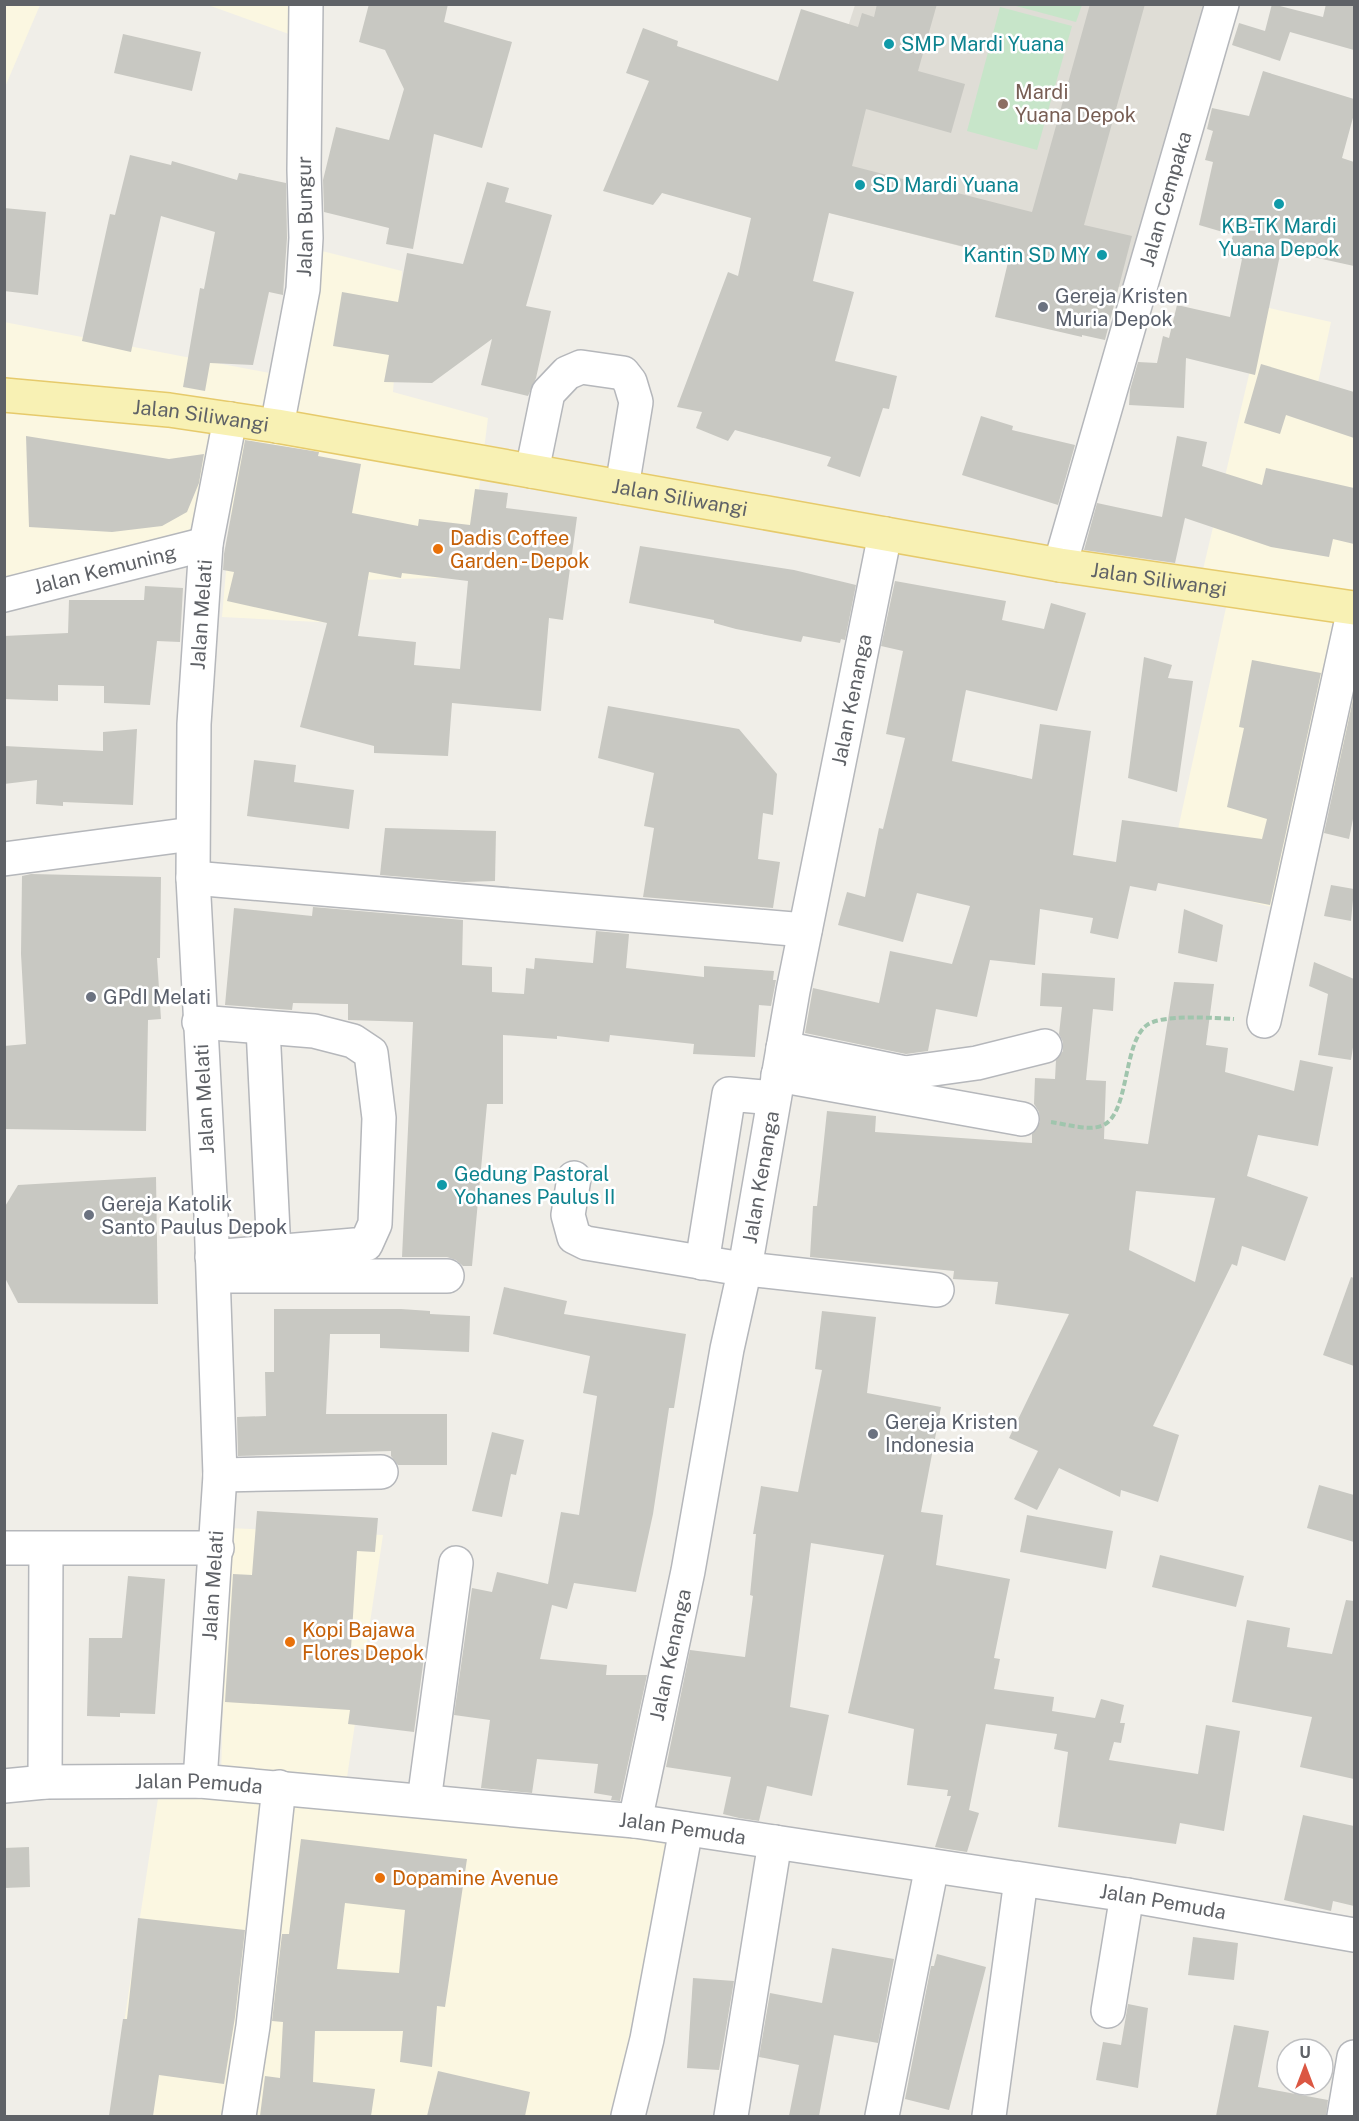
<svg xmlns="http://www.w3.org/2000/svg" width="1359" height="2121" font-family="'Public Sans',sans-serif">
  <style>
    .commercial { fill: #fbf7e1 }
    .education { fill: #dfddd6 }
    .green { fill: #c7e5c9 }
    .building { fill: #c8c8c2; fill-rule: evenodd }
    .lines { fill: none; stroke-linecap: round; stroke-linejoin: round }
    .minor-casing { stroke: #b5b7bb; stroke-width: 36 }
    .major-casing { stroke: #e6ca6b; stroke-width: 36 }
    .path { stroke: #a0c5ad; stroke-width: 4; stroke-dasharray: 6 3; stroke-linecap: butt }
    .minor { stroke: #fff; stroke-width: 33 }
    .major { stroke: #f8f1b4; stroke-width: 33 }
    .culture-dot { fill: #0f9aa8; stroke: #fff; stroke-width: 2 }
    .education-dot { fill: #8d6e63; stroke: #fff; stroke-width: 2 }
    .worship-dot { fill: #6b7280; stroke: #fff; stroke-width: 2 }
    .food-dot { fill: #e8710a; stroke: #fff; stroke-width: 2 }
    .labels { text-anchor: middle; stroke-width: 5; stroke-linejoin: round; paint-order: stroke }
    .culture-label { font-size: 20px; fill: #0d838f; stroke: #fff; text-anchor: start }
    .education-label { font-size: 20px; fill: #785e54; stroke: #fff; text-anchor: start }
    .street-label { font-size: 20px; fill: #5f6267; stroke: #fff }
    .worship-label { font-size: 20px; fill: #5b616d; stroke: #fff; text-anchor: start }
    .food-label { font-size: 20px; fill: #c56008; stroke: #fff; text-anchor: start }
  </style>
  <rect width="100%" height="100%" fill="#f0eee8"/>
  <g class="commercial">
    <polygon points="5,4 40,5 5,87 4,5"/>
    <polygon points="208,5 301,5 300,38"/>
    <polygon points="310,248 402,271 393,392 488,418 468,577 364,580 358,624 222,617 231,513 82,572 5,581 4,322 285,376"/>
    <polygon points="1265,307 1331,322 1313,406 1354,416 1354,797 1319,788 1287,911 1167,880 1230,589 1201,578"/>
    <polygon points="228,1528 383,1535 345,1791 698,1819 634,2116 110,2116 162,1772 221,1774"/>
  </g>
  <polygon class="education" points="855,5 1213,5 1128,289 791,203"/>
  <g class="green">
    <polygon points="1012,5 1082,4 1082,5 1076,22"/>
    <polygon points="1000,7 1072,26 1037,150 967,131"/>
  </g>
  <g class="building">
    <polygon points="369,4 448,4 444,22 512,42 482,148 434,134 413,249 386,244 389,228 324,212 323,180 336,127 389,140 404,89 385,50 359,42"/>
    <polygon points="877,4 937,4 918,71 965,84 951,133 866,109 852,166 1032,212 1090,4 1145,4 1084,225 1132,236 1105,340 1082,335 1082,337 995,317 1009,258 829,213 813,281 854,292 835,361 897,376 889,409 883,408 860,477 827,466 831,457 735,430 728,441 696,428 702,412 677,407 728,272 738,276 751,218 662,193 653,205 603,191 649,81 626,73 643,28 678,41 677,46 778,81 801,9 858,27 862,13 874,17"/>
    <polygon points="1272,4 1323,17 1326,4 1354,4 1354,50 1290,32 1280,61 1232,45 1239,23 1265,31"/>
    <polygon points="123,34 201,52 192,91 114,73"/>
    <polygon points="1263,71 1354,99 1354,114 1342,158 1354,162 1354,266 1281,250 1255,375 1186,358 1184,408 1129,405 1130,390 1138,362 1157,363 1163,336 1169,338 1177,305 1230,317 1242,259 1227,255 1233,235 1199,225 1213,162 1205,160 1213,131 1207,129 1212,108 1249,116"/>
    <polygon points="130,155 171,165 172,161 237,180 239,173 286,183 287,238 283,295 269,292 253,365 210,363 205,391 183,387 200,288 204,289 215,232 161,216 131,352 82,341 110,214 115,215"/>
    <polygon points="487,182 509,188 505,202 552,215 526,306 551,311 536,378 528,396 481,385 492,339 432,383 384,382 389,355 333,346 342,292 398,302 407,253 463,264"/>
    <polygon points="4,208 46,212 38,295 4,291"/>
    <polygon points="1261,364 1354,392 1354,438 1286,415 1280,434 1244,423"/>
    <polygon points="981,416 1013,426 1012,430 1075,445 1058,505 962,475"/>
    <polygon points="26,436 169,459 204,454 199,483 187,512 162,526 112,532 29,527"/>
    <polygon points="1177,436 1207,442 1202,466 1262,485 1266,468 1354,488 1354,544 1333,539 1329,557 1271,547 1185,518 1175,563 1084,550 1097,503 1162,517"/>
    <path d="M245,440L319,452L318,456L361,464L352,513L418,526L419,519L470,525L475,489L508,493L506,508L577,517L563,620L549,618L541,711L452,703L448,756L374,753V746L300,727L327,623L227,601L234,572L223,570L224,554ZM369,572L401,578L402,573L468,581L460,669L414,665L416,642L358,636Z"/>
    <polygon points="640,546 794,570 856,585 845,640 841,639 840,643 803,636 801,642 736,629 714,623 714,620 629,603"/>
    <polygon points="895,581 1006,601 1002,620 1044,629 1051,603 1086,613 1057,711 966,690 952,761 1032,779 1040,724 1091,731 1073,855 1116,862 1122,820 1262,839 1267,819 1227,807 1244,728 1239,727 1252,660 1321,673 1270,905 1158,883 1156,891 1130,886 1118,939 1090,933 1093,918 1040,909 1035,965 990,960 977,1017 936,1009 928,1051 906,1054 805,1033 813,988 879,1003 890,951 952,964 970,906 917,893 903,942 838,925 847,892 865,897 879,828 883,829 905,738 886,734 903,651 881,646"/>
    <polygon points="145,586 183,588 180,642 157,641 150,705 104,703 104,686 58,685 58,701 4,699 4,636 68,633 69,600 144,600"/>
    <polygon points="1144,657 1172,665 1168,678 1193,681 1177,792 1128,778"/>
    <polygon points="1354,695 1354,814 1349,839 1324,833"/>
    <polygon points="608,706 739,729 777,774 773,815 763,813 758,859 780,862 773,908 643,897 654,828 644,826 654,773 598,758"/>
    <polygon points="137,729 133,805 63,802 63,806 36,804 37,780 4,784 4,746 103,751 103,732"/>
    <polygon points="254,760 296,765 294,782 354,790 349,829 247,816"/>
    <polygon points="385,828 496,831 495,881 464,882 380,875"/>
    <polygon points="31,874 161,877 160,958 157,958 161,1019 148,1020 146,1131 4,1129 4,1046 26,1044 21,954 22,876"/>
    <polygon points="1331,885 1354,889 1351,921 1324,916"/>
    <polygon points="313,907 463,920 462,965 492,967 492,992 524,994 526,968 534,969 535,958 593,963 596,931 629,934 626,968 704,977 704,966 774,971 773,980 776,980 771,1006 759,1005 755,1057 693,1054 694,1044 610,1035 609,1042 557,1036 557,1039 503,1035 503,1104 487,1104 472,1266 463,1266 456,1260 447,1257 402,1257 413,1022 348,1020 348,1004 293,1003 292,1010 225,1005 234,908 312,916"/>
    <polygon points="1184,909 1223,925 1217,962 1178,953"/>
    <polygon points="1314,962 1354,979 1354,1041 1351,1060 1318,1055 1328,994 1309,986"/>
    <path d="M1042,973L1115,978L1113,1011L1093,1009L1086,1080L1106,1081L1104,1139L1148,1144L1174,982L1214,984L1206,1045L1228,1048L1225,1072L1294,1091L1300,1060L1333,1067L1318,1146L1258,1135L1247,1176L1308,1197L1285,1261L1242,1246L1237,1266L1232,1264L1153,1426L1179,1435L1158,1502L1121,1490L1120,1497L1059,1468L1037,1510L1014,1499L1038,1451L1009,1438L1069,1314L995,1304L998,1282L953,1279L954,1271L810,1257L813,1206H817L827,1111L876,1116L875,1132L1032,1143V1134L1040,1122L1039,1112L1034,1104L1035,1078L1055,1079L1056,1060L1063,1051V1042L1059,1034L1062,1007L1040,1006ZM1136,1191L1215,1198L1195,1282L1129,1250Z"/>
    <polygon points="156,1177 158,1304 18,1303 4,1276 4,1208 18,1185"/>
    <polygon points="1351,1277 1354,1278 1354,1366 1323,1355"/>
    <polygon points="504,1287 567,1301 564,1314 686,1334 674,1408 669,1408 653,1514 636,1592 574,1583 567,1609 552,1605 540,1659 607,1665 606,1675 647,1675 620,1801 611,1800 612,1796 594,1793 598,1764 537,1759 532,1793 481,1788 490,1720 454,1715 472,1588 492,1592 497,1572 548,1584 561,1512 579,1515 597,1396 583,1393 590,1356 493,1334"/>
    <polygon points="274,1309 401,1309 430,1311 430,1314 470,1316 469,1352 380,1348 380,1334 330,1334 326,1414 447,1414 447,1465 398,1465 391,1456 391,1451 238,1456 237,1417 266,1416 265,1372 274,1372"/>
    <polygon points="822,1311 876,1317 867,1393 941,1407 921,1512 943,1515 936,1565 1010,1579 994,1658 1000,1659 994,1689 1054,1697 1052,1711 1095,1718 1101,1699 1124,1705 1120,1723 1125,1723 1121,1743 1114,1742 1109,1760 1198,1774 1206,1725 1240,1731 1224,1831 1180,1823 1176,1844 1058,1827 1068,1752 1054,1749 1057,1734 986,1724 969,1810 979,1813 967,1852 935,1847 951,1796 947,1796 948,1790 907,1785 914,1729 848,1713 884,1555 811,1543 790,1707 829,1715 812,1796 767,1786 759,1821 739,1818 723,1814 731,1777 666,1767 690,1650 745,1657 753,1596 750,1595 756,1534 753,1534 761,1486 798,1492 822,1370 815,1369"/>
    <polygon points="492,1432 524,1440 516,1475 511,1474 502,1517 472,1511"/>
    <polygon points="1319,1485 1354,1495 1354,1542 1307,1528"/>
    <polygon points="257,1511 378,1518 375,1552 357,1551 351,1648 424,1657 414,1732 348,1724 350,1710 225,1702 233,1574 252,1575"/>
    <polygon points="1027,1515 1113,1531 1106,1569 1020,1552"/>
    <polygon points="1160,1555 1244,1576 1236,1607 1152,1587"/>
    <polygon points="128,1576 165,1579 155,1714 120,1713 120,1717 87,1716 89,1638 122,1638"/>
    <polygon points="1346,1600 1354,1601 1354,1779 1300,1767 1312,1717 1232,1702 1247,1620 1290,1628 1287,1647 1332,1654"/>
    <polygon points="1303,1815 1354,1826 1354,1906 1333,1901 1331,1911 1284,1900"/>
    <path d="M301,1839L467,1859L445,2007L437,2006L432,2067L400,2062L403,2031H315L313,2082L375,2089L371,2116H260L265,2076L280,2078L283,2022L272,2021L282,1934H289ZM345,1903L405,1910L399,1973L337,1969Z"/>
    <polygon points="29,1847 30,1887 4,1888 4,1848"/>
    <polygon points="138,1918 245,1930 235,2017 224,2084 159,2075 153,2116 109,2116 123,2019 127,2019"/>
    <polygon points="1193,1937 1238,1943 1234,1980 1188,1975"/>
    <polygon points="832,1948 894,1959 878,2043 834,2035 819,2116 789,2116 799,2065 759,2057 770,1993 822,2003"/>
    <polygon points="937,1954 986,1967 949,2110 905,2099 931,1966 934,1966"/>
    <polygon points="693,1978 734,1981 719,2070 687,2068"/>
    <polygon points="1128,2004 1148,2008 1138,2088 1096,2080 1103,2042 1121,2045"/>
    <polygon points="1234,2025 1269,2031 1258,2087 1328,2100 1326,2116 1216,2116"/>
    <polygon points="438,2071 530,2092 525,2116 427,2116"/>
  </g>
  <g class="lines">
    <g class="minor-casing">
      <g id="minor">
        <path id="s1" d="M277,426L303,289L306,238L304,170L306,4"/>
        <polyline points="532,471 548,393 567,373 581,367 623,373 630,382 636,402 622,487"/>
        <path id="s2" d="M1060,565L1222,4"/>
        <path id="s3" d="M4,595L206,544"/>
        <polyline points="4,859 192,834"/>
        <polyline points="193,878 805,930"/>
        <polyline points="1264,1021 1354,609"/>
        <polyline points="199,1022 314,1031 353,1041 371,1053 379,1118 375,1224 366,1244 212,1257"/>
        <polyline points="263,1028 274,1252"/>
        <polyline points="783,1048 905,1073 977,1063 1045,1046"/>
        <polyline points="778,1075 1022,1119"/>
        <polyline points="574,1178 568,1215 574,1237 586,1243 730,1267 937,1290"/>
        <polyline points="702,1263 729,1094 774,1098"/>
        <polyline points="224,1276 447,1276"/>
        <polyline points="220,1475 381,1472"/>
        <polyline points="4,1548 217,1548"/>
        <path id="s4" d="M200,1781L220,1475L211,1215L193,878L194,724L206,544L230,419"/>
        <polyline points="45,1782 46,1549"/>
        <path id="s5" d="M4,1786L45,1782L200,1781L635,1821L1127,1895L1354,1935"/>
        <polyline points="424,1801 456,1563"/>
        <path id="s6" d="M635,1821L688,1571L727,1349L745,1268L793,991L885,534"/>
        <polyline points="1108,2011 1127,1895"/>
        <polyline points="239,2116 253,2026 279,1787"/>
        <polyline points="628,2116 647,2039 686,1829"/>
        <polyline points="731,2116 775,1842"/>
        <polyline points="882,2116 932,1866"/>
        <polyline points="989,2116 1021,1880"/>
        <polyline points="1344,2116 1354,2057"/>
      </g>
    </g>
    <g class="major-casing">
      <g id="major">
        <path id="s7" d="M4,395L169,410L277,426L1060,565L1354,608"/>
      </g>
    </g>
    <path class="path" d="M1051,1122C1065,1124 1088,1131 1101,1126C1130,1117 1122,1043 1147,1025C1162,1014 1215,1018 1234,1019"/>
    <use href="#minor" class="minor"/>
    <use href="#major" class="major"/>
  </g>
  <g class="culture-dot">
    <circle cx="889" cy="44" r="6"/>
    <circle cx="860" cy="185" r="6"/>
    <circle cx="1279" cy="204" r="6"/>
    <circle cx="1102" cy="255" r="6"/>
    <circle cx="442" cy="1185" r="6"/>
  </g>
  <circle class="education-dot" cx="1003" cy="104" r="6"/>
  <g class="worship-dot">
    <circle cx="1043" cy="307" r="6"/>
    <circle cx="91" cy="997" r="6"/>
    <circle cx="89" cy="1215" r="6"/>
    <circle cx="873" cy="1434" r="6"/>
  </g>
  <g class="food-dot">
    <circle cx="438" cy="549" r="6"/>
    <circle cx="290" cy="1642" r="6"/>
    <circle cx="380" cy="1878" r="6"/>
  </g>
  <g class="labels">
    <g class="culture-label">
      <text x="901" y="51">SMP Mardi Yuana</text>
      <text x="872" y="192">SD Mardi Yuana</text>
      <text x="1279" y="233" text-anchor="middle">KB-TK Mardi<tspan x="1279" dy="23">Yuana Depok</tspan></text>
      <text x="1090" y="262" text-anchor="end">Kantin SD MY</text>
      <text x="454" y="1181">Gedung Pastoral<tspan x="454" dy="23">Yohanes Paulus II</tspan></text>
    </g>
    <g class="education-label">
      <text x="1015" y="99">Mardi<tspan x="1015" dy="23">Yuana Depok</tspan></text>
    </g>
    <g class="street-label">
      <text dy="7" stroke="none"><textPath href="#s2" startOffset="381">Jalan Cempaka</textPath></text>
      <text dy="7" stroke="none"><textPath href="#s1" startOffset="212">Jalan Bungur</textPath></text>
      <text dy="7" stroke="none"><textPath href="#s7" startOffset="198">Jalan Siliwangi</textPath></text>
      <text dy="7" stroke="none"><textPath href="#s7" startOffset="684">Jalan Siliwangi</textPath></text>
      <text dy="7" stroke="none"><textPath href="#s3" startOffset="104">Jalan Kemuning</textPath></text>
      <text dy="7" stroke="none"><textPath href="#s7" startOffset="1170">Jalan Siliwangi</textPath></text>
      <text dy="7" stroke="none"><textPath href="#s4" startOffset="1168">Jalan Melati</textPath></text>
      <text dy="7" stroke="none"><textPath href="#s6" startOffset="1142">Jalan Kenanga</textPath></text>
      <text transform="translate(204 1099) rotate(-93)" y="7">Jalan Melati</text>
      <text dy="7" stroke="none"><textPath href="#s6" startOffset="656">Jalan Kenanga</textPath></text>
      <text dy="7" stroke="none"><textPath href="#s4" startOffset="196">Jalan Melati</textPath></text>
      <text dy="7" stroke="none"><textPath href="#s6" startOffset="170">Jalan Kenanga</textPath></text>
      <text dy="7" stroke="none"><textPath href="#s5" startOffset="195">Jalan Pemuda</textPath></text>
      <text dy="7" stroke="none"><textPath href="#s5" startOffset="681">Jalan Pemuda</textPath></text>
      <text dy="7" stroke="none"><textPath href="#s5" startOffset="1167">Jalan Pemuda</textPath></text>
    </g>
    <g class="worship-label">
      <text x="1055" y="303">Gereja Kristen<tspan x="1055" dy="23">Muria Depok</tspan></text>
      <text x="103" y="1004">GPdI Melati</text>
      <text x="101" y="1211">Gereja Katolik<tspan x="101" dy="23">Santo Paulus Depok</tspan></text>
      <text x="885" y="1429">Gereja Kristen<tspan x="885" dy="23">Indonesia</tspan></text>
    </g>
    <g class="food-label">
      <text x="450" y="545">Dadis Coffee<tspan x="450" dy="23">Garden - Depok</tspan></text>
      <text x="302" y="1637">Kopi Bajawa<tspan x="302" dy="23">Flores Depok</tspan></text>
      <text x="392" y="1885">Dopamine Avenue</text>
    </g>
  </g>
  <rect width="1359" height="2121" fill="none" stroke="#5f6267" stroke-width="12"/>
  <g transform="translate(1305 2067)"><circle r="28" fill="#ffffff" stroke="#bfc0c2" stroke-width="1.5"/>
  <path d="M0-4.5L10 22L0 15L-10 22Z" fill="#db5743"/>
  <text y="-9" font-size="16" font-weight="bold" text-anchor="middle" fill="#5f6267">U</text>
  </g>
</svg>
